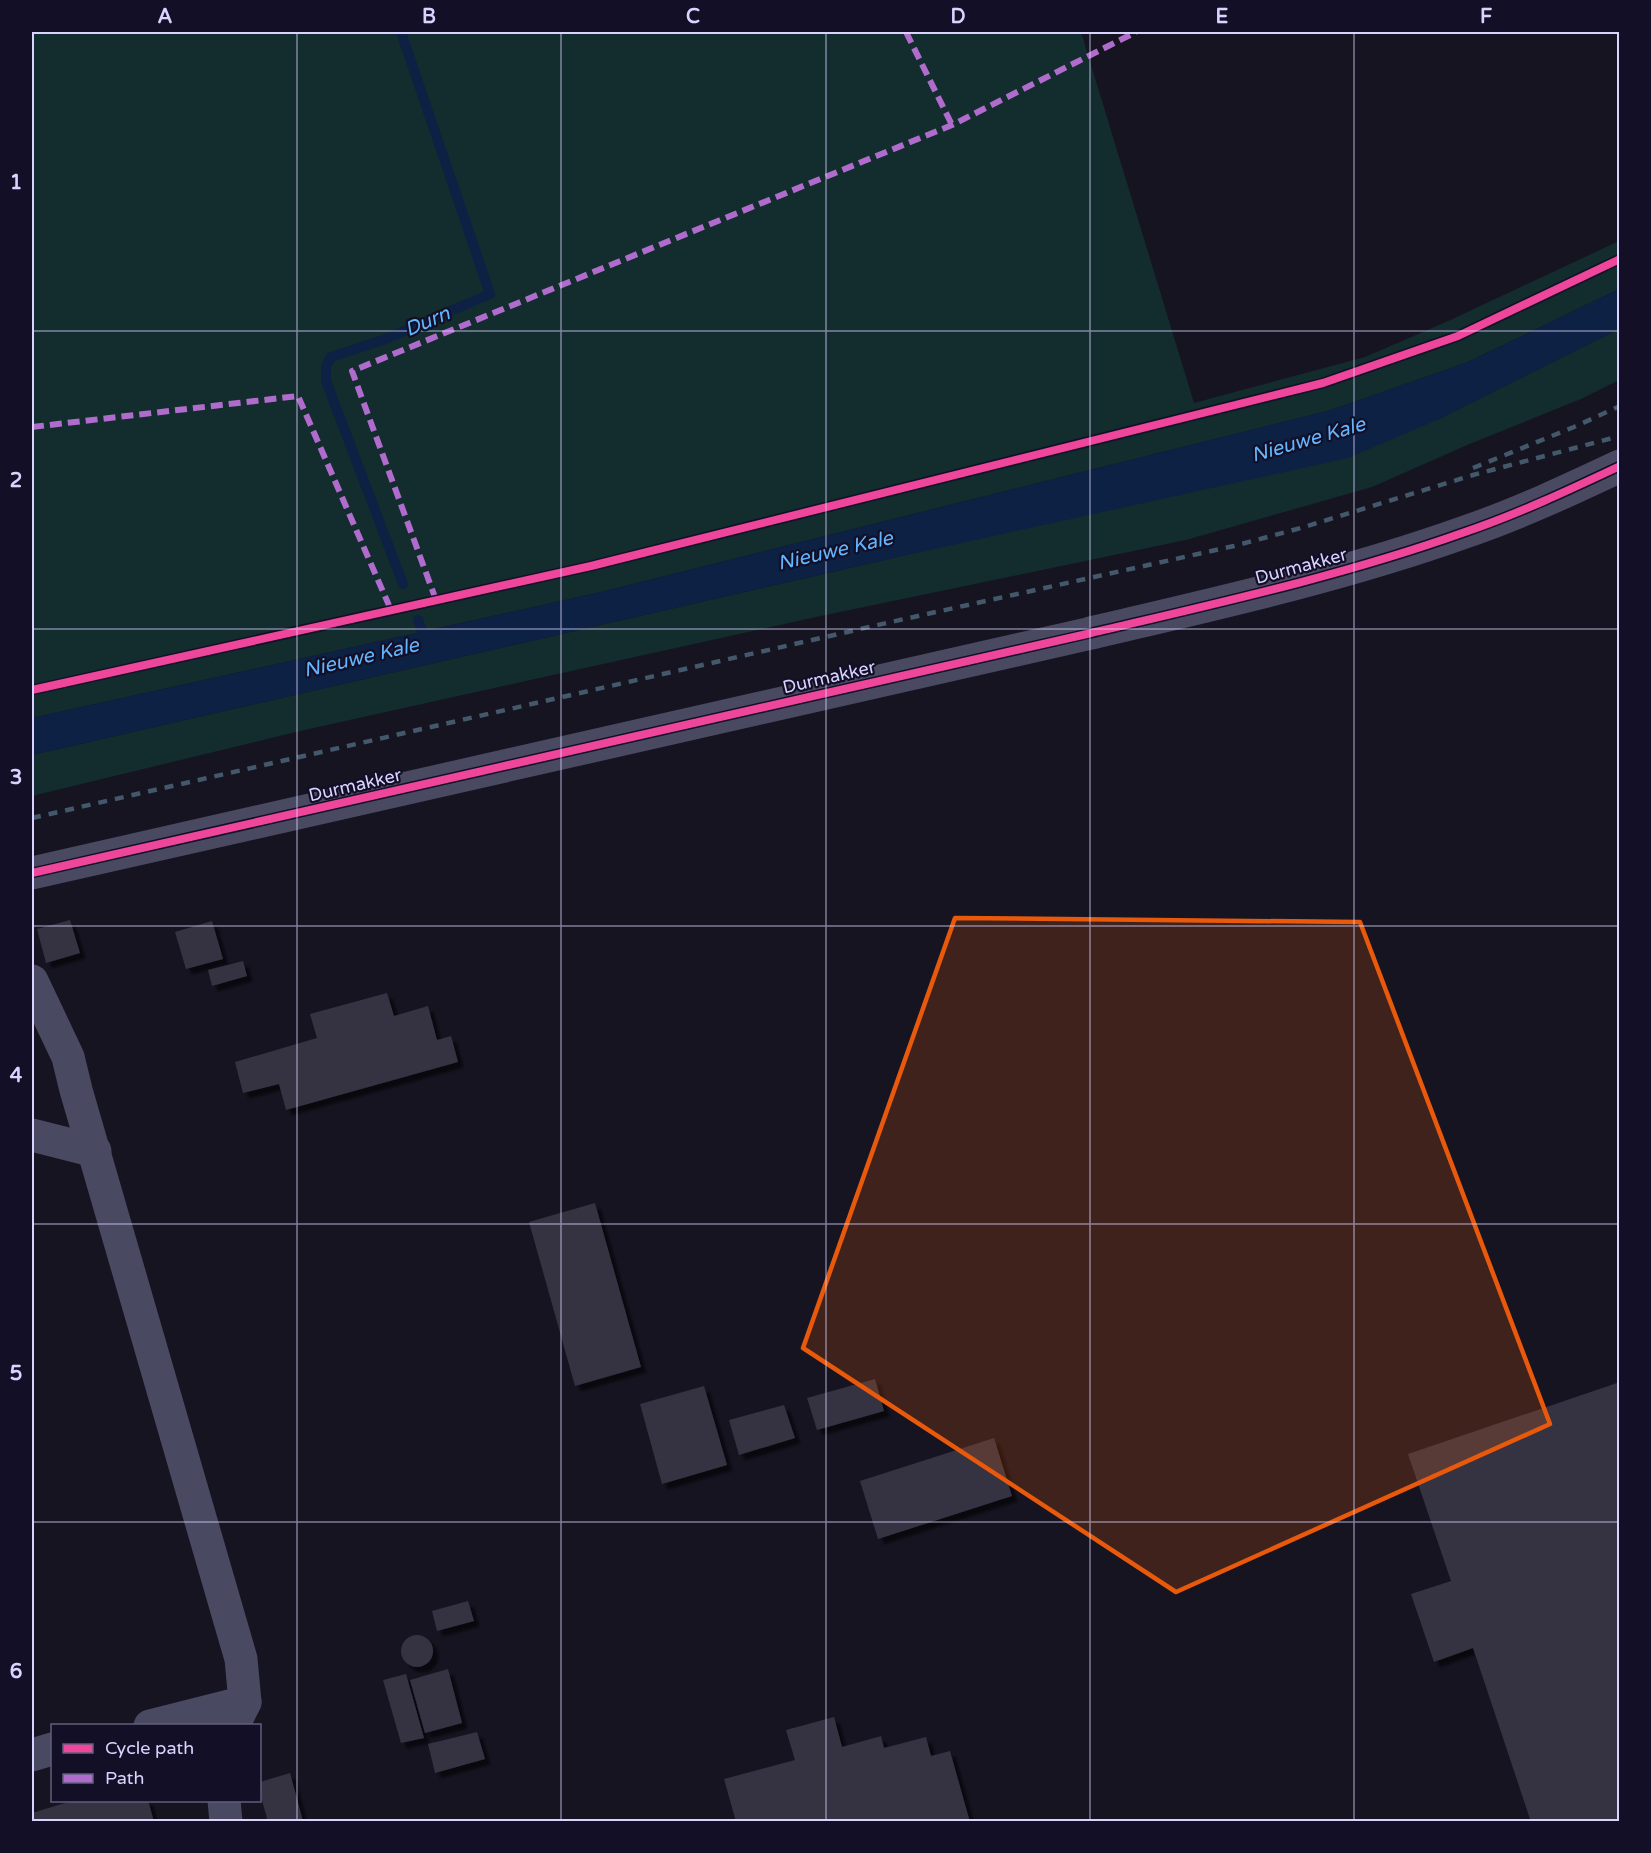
<svg xmlns="http://www.w3.org/2000/svg" width="1651" height="1853" font-family="'Varela Round',sans-serif">
  <style>
    .green { fill: #132c2d }
    .water { fill: #0d2144 }
    .lines { fill: none; stroke-linecap: round; stroke-linejoin: round }
    .stream { stroke: #0d2144; stroke-width: 10 }
    .building { fill: #343243; filter: url(#shadow) }
    .minor { stroke: #4a4962; stroke-width: 33 }
    .rail { stroke: #43596b; stroke-width: 4.5; stroke-dasharray: 9 8; stroke-linecap: butt }
    .quiet { stroke: #b06ccc; stroke-width: 6; stroke-dasharray: 12 6; stroke-linecap: butt }
    .cycleway-casing { stroke: #130f26; stroke-width: 11 }
    .cycleway { stroke: #ed469a; stroke-width: 8 }
    .marked { fill: #e8590c; fill-opacity: 0.2; stroke: #e8590c; stroke-width: 4.5; stroke-linejoin: round }
    .grid { fill: none; stroke: #d9d4ff; stroke-width: 1.5; stroke-opacity: 0.55 }
    .labels { text-anchor: middle; stroke-width: 4.5; stroke-linejoin: round; paint-order: stroke }
    .street-label { font-size: 18px; fill: #d9d4ff; stroke: #130f26 }
    .water-label { font-size: 20px; font-style: italic; fill: #62b6ff; stroke: #130f26 }
    .neatline { fill: none; stroke: #d9d4ff; stroke-width: 2 }
    .grid-label { font-size: 20px; text-anchor: middle; font-weight: bold; fill: #d9d4ff }
  </style>
  <defs>
    <filter id="shadow"><feDropShadow dx="5.5" dy="5.5" stdDeviation="1.5" flood-color="#0009"/></filter>
  </defs>
  <rect width="100%" height="100%" fill="#161421"/>
  <g class="green">
    <polygon points="32,32 1081,32 1194,403 1365,357 1446,322 1619,241 1619,289 1468,362 1331,410 597,593 32,718"/>
    <polygon points="1619,329 1619,380 1581,399 1465,446 1372,487 1186,540 816,617 300,731 32,796 32,755 889,559 1439,419"/>
  </g>
  <polygon class="water" points="1619,289 1619,329 1439,419 1348,458 889,559 32,755 32,718 597,593 1331,410 1468,362"/>
  <g class="lines">
    <g class="stream">
      <polyline points="401,32 490,294 383,340 331,357 326,367 326,381 403,584"/>
      <polyline points="418,620 427,644"/>
    </g>
  </g>
  <g class="building">
    <polygon points="70,920 80,953 46,963 37,929"/>
    <polygon points="212,921 223,959 186,969 175,932"/>
    <polygon points="243,961 247,976 212,986 208,970"/>
    <polygon points="387,993 394,1016 428,1006 437,1040 451,1036 458,1062 286,1110 279,1084 243,1093 235,1062 317,1038 310,1014"/>
    <polygon points="595,1203 641,1367 575,1386 529,1222"/>
    <polygon points="875,1379 884,1411 817,1430 807,1398"/>
    <polygon points="1620,1382 1620,1822 1531,1822 1473,1648 1434,1662 1411,1594 1451,1581 1408,1454"/>
    <polygon points="704,1386 727,1465 662,1484 640,1404"/>
    <polygon points="784,1405 795,1438 739,1455 729,1420"/>
    <polygon points="994,1438 1012,1496 878,1539 860,1481"/>
    <polygon points="468,1601 474,1621 437,1631 432,1611"/>
    <circle cx="417" cy="1651" r="16"/>
    <polygon points="448,1669 462,1723 425,1733 410,1680"/>
    <polygon points="406,1674 424,1738 401,1743 383,1680"/>
    <polygon points="834,1717 842,1747 881,1736 884,1748 926,1737 931,1756 950,1751 970,1822 736,1822 724,1779 795,1760 786,1730"/>
    <polygon points="477,1732 485,1759 435,1773 428,1744"/>
    <polygon points="290,1773 303,1821 268,1822 260,1793 260,1782"/>
    <polygon points="75,1800 148,1800 154,1822 32,1822 32,1813"/>
  </g>
  <g class="lines">
    <g class="minor">
      <path d="M32,873L1087,634C1214,604 1342,576 1465,532C1518,514 1569,490 1620,466"/>
      <polyline points="32,981 68,1057 76,1090 241,1659 245,1702 233,1726"/>
      <polyline points="32,1135 95,1151"/>
      <polyline points="150,1726 245,1702"/>
      <polyline points="32,1755 52,1749"/>
      <polyline points="224,1800 226,1822"/>
    </g>
    <g class="rail">
      <polyline points="1473,468 1574,427 1620,406"/>
      <polyline points="32,818 891,622 1234,546 1301,528 1473,475 1620,436"/>
    </g>
    <g class="quiet">
      <polyline points="906,32 952,125"/>
      <polyline points="32,427 298,396 391,610"/>
      <polyline points="436,600 352,371 952,125 1136,32"/>
    </g>
    <g class="cycleway-casing">
      <g id="cycleway">
        <polyline points="32,690 591,566 1323,383 1458,336 1620,259"/>
        <path d="M32,873L1087,634C1214,604 1342,576 1465,532C1518,514 1569,490 1620,466"/>
      </g>
    </g>
    <use href="#cycleway" class="cycleway"/>
  </g>
  <path class="marked" d="M955,918L1360,922L1550,1424L1176,1592L803,1348Z"/>
  <path class="grid" d="M297,32V1822M561,32V1822M826,32V1822M1090,32V1822M1354,32V1822M32,331H1620M32,629H1620M32,926H1620M32,1224H1620M32,1522H1620"/>
  <g class="labels">
    <g class="street-label">
      <text transform="translate(1301 566) rotate(-15)" y="6">Durmakker</text>
      <text transform="translate(829 677) rotate(-13)" y="6">Durmakker</text>
      <text transform="translate(355 785) rotate(-13)" y="6">Durmakker</text>
    </g>
    <g class="water-label">
      <text transform="translate(427 321) rotate(-23)" y="7">Durn</text>
      <text transform="translate(1308 439) rotate(-16)" y="7">Nieuwe Kale</text>
      <text transform="translate(835 550) rotate(-13)" y="7">Nieuwe Kale</text>
      <text transform="translate(361 657) rotate(-13)" y="7">Nieuwe Kale</text>
    </g>
  </g>
  <rect width="1651" height="1853" fill="none" stroke="#130f26" stroke-width="66"/>
  <rect x="51" y="1724" width="210" height="78" fill="#130f26" stroke="#625e7d" stroke-width="1.5"/>
  <rect x="63" y="1744" width="30" height="9" fill="#ed469a" stroke="#625e7d" stroke-width="1.5"/>
  <text x="105" y="1754" font-size="18" fill="#d9d4ff">Cycle path</text>
  <rect x="63" y="1774" width="30" height="9" fill="#b06ccc" stroke="#625e7d" stroke-width="1.5"/>
  <text x="105" y="1784" font-size="18" fill="#d9d4ff">Path</text>
  <rect x="33" y="33" width="1585" height="1787" class="neatline"/>
  <g class="grid-label">
    <text x="165" y="23">A</text>
    <text x="429" y="23">B</text>
    <text x="693" y="23">C</text>
    <text x="958" y="23">D</text>
    <text x="1222" y="23">E</text>
    <text x="1486" y="23">F</text>
    <text x="16" y="189">1</text>
    <text x="16" y="487">2</text>
    <text x="16" y="784">3</text>
    <text x="16" y="1082">4</text>
    <text x="16" y="1380">5</text>
    <text x="16" y="1678">6</text>
  </g>
</svg>
